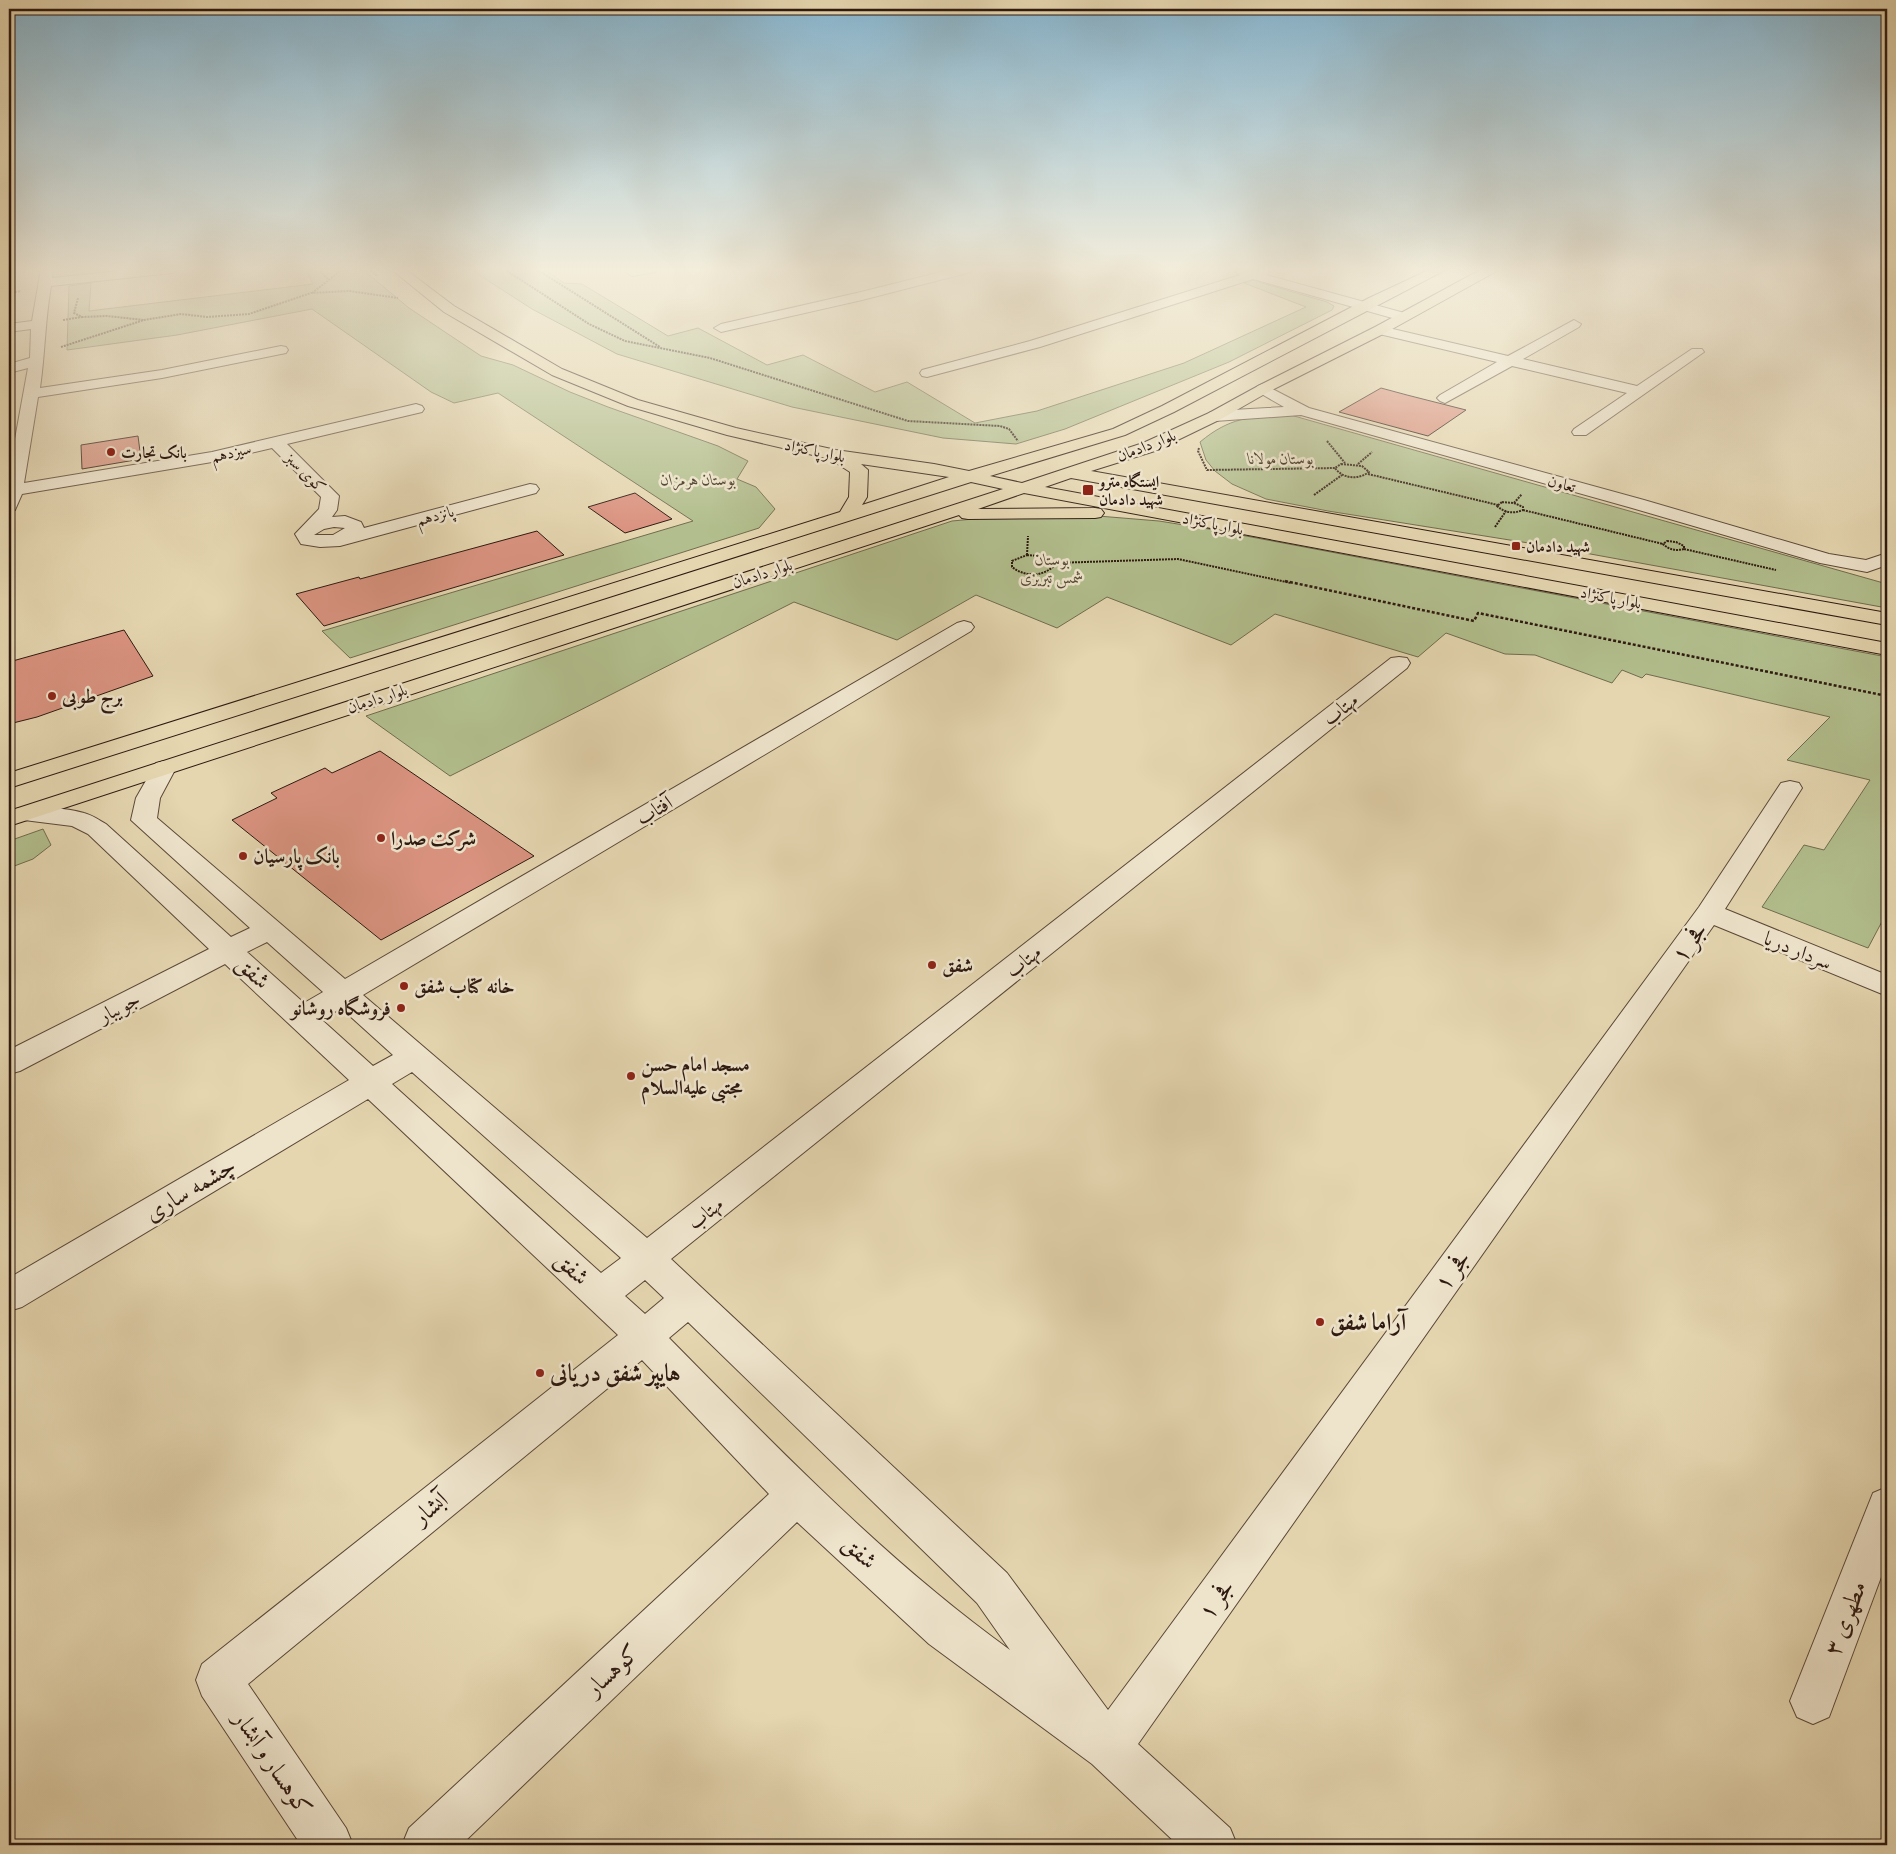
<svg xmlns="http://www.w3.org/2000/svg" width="1896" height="1854" font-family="Alegreya,Amiri,serif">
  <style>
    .green { fill: #b2be8d; stroke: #706c4e }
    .building { fill: #da9380; stroke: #2d1910 }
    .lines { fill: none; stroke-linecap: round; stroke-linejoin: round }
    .minor-casing { stroke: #5b4838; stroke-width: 2 }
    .major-casing { stroke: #2d1910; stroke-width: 2 }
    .path-far1 { stroke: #2d1910; stroke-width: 2; stroke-dasharray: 2 1; stroke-linecap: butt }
    .path { stroke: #2d1910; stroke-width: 2.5; stroke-dasharray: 3 2; stroke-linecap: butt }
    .minor { fill: #eee4cc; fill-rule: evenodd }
    .major { fill: #e5d6b0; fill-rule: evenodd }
    .poi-dot { fill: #8f2418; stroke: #eee4cc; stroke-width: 2 }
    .labels { text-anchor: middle; stroke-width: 5; stroke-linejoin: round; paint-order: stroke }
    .far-street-label { font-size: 16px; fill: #2d1910; stroke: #eee4cc }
    .far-poi-label { font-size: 16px; font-weight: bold; fill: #2d1910; stroke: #eee4cc; text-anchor: start }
    .far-park-label { font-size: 16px; font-style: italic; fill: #554b36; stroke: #eee4cc }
    .poi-label { font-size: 20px; font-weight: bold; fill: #2d1910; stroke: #eee4cc; text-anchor: start }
    .street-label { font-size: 20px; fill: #2d1910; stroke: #eee4cc }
    .near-street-label { font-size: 24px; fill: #2d1910; stroke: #eee4cc }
    .near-poi-label { font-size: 24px; font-weight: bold; fill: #2d1910; stroke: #eee4cc; text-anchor: start }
  </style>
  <rect width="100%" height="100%" fill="#e5d6b0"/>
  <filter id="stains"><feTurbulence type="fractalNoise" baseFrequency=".004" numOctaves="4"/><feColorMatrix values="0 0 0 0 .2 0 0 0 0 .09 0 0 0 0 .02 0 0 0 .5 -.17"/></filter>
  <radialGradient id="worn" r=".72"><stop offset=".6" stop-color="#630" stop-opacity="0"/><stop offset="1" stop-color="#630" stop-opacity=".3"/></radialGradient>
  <g class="green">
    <polygon points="306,269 362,269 409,308 481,356 513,365 570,392 608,407 718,446 748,461 737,479 756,487 775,509 759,528 350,658 322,631 693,521 498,393 454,403 431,392 312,309 177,335 67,350 69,286 91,283 89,311 313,284"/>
    <polygon points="470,269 544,269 564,283 582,284 668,336 698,328 767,365 803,355 875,392 907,382 975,423 1037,411 1184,363 1306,307 1244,283 1252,280 1327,302 1334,306 1332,310 1229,362 1065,429 1016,444 943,438 792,407 617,354 532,309"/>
    <path d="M1287,414L1887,584V608L1541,545L1328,511L1266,499L1232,484L1215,471L1206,460L1200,442C1230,417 1250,417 1287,414Z"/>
    <polygon points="1086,515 1159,521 1209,529 1887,657 1887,912 1868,948 1762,907 1804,845 1824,850 1870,780 1787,760 1830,717 1646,674 1642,678 1622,670 1612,683 1535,655 1505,654 1446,633 1418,657 1275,614 1231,645 1107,597 1057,628 976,595 897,640 794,602 450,776 366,716 952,521 995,517"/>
    <polygon points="43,829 51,845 33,859 9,868 9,841"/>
  </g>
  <g class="building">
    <polygon points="1381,388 1407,395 1466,410 1428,436 1339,412"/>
    <polygon points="138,436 141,459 82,469 81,445"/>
    <polygon points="635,493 672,519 625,533 588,507"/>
    <polygon points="537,531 564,555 324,626 296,594 359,577 360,579"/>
    <polygon points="124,630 153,676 37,717 9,724 9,662"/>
    <polygon points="380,751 534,856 381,940 232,820 277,798 271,793 325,768 332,773"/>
  </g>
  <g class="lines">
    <g class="minor-casing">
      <g id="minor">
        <path d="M41,269H53L52,278L139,269H178L172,273L51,286C45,320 45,354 40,388L162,370L281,346L286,347L288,350L286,353L281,354L162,378L38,397L24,483L212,452L416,404L422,406L424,409L422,412L287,444L339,496L337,510L332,517L345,516L361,522L364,528L530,484L536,485L539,489L536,493L340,546L320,547L301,544L295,534L319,509L321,497L272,448L212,462L22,494L15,510L9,511V472L28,368L9,373V364L30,358L31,329L9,332V324L32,321ZM334,527L345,528L333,535H314L324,529Z"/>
        <polygon points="628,269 657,269 655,272 632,276 626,272"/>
        <polygon points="953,269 973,269 971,272 862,300 721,332 714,328 721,324 861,292"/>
        <polygon points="1238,269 1253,271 1268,269 1270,272 1266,275 1408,314 1410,317 1403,321 1253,279 1040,347 927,377 922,376 920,373 922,370 1030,341 1240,275 1236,272"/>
        <polygon points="1574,320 1581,324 1579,327 1523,359 1637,386 1692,349 1702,349 1704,352 1586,435 1574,435 1572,432 1574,429 1627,393 1512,366 1445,403 1440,401 1437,398 1440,395 1497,362 1375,333 1373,330 1380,326 1508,356"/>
        <polygon points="1263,384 1309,408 1644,500 1829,554 1866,560 1887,553 1887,565 1867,572 1820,563 1632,508 1301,415 1215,421 1209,419 1207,416 1209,413 1215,411 1284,407 1258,392 1255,389 1258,386"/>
        <path d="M964,621L971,623L974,627L971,631L363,995L647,1238L1391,658L1399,657L1407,658L1410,663L1407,668L671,1259L1007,1573L1108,1710L1699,907L1781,783L1790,781L1799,783L1802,788L1725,909L1887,975V996L1714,925L1138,1744L1230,1828L1237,1845H1178L1092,1764L929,1644L797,1522L461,1845H402L409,1828L769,1494L642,1360L248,1684L346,1828L353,1845H301L202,1696L196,1680L202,1664L618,1335L368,1099L22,1307L9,1311V1278L349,1080L225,964L20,1071L9,1074V1050L209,949L88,834L72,826L16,819L13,814L16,809C33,805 68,808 84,813C92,815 99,820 106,824L231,937L250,928L131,820L136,798L156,763L164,761L172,763L176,768L160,798L157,818L345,979L957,623ZM267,942L323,992L304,1003L247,952ZM341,1008L393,1055L373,1066L322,1020ZM412,1072L621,1258L601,1273L392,1084ZM645,1280L664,1298L645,1314L625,1296ZM688,1322L977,1603L1010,1650C885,1560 777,1447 669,1338Z"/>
        <polygon points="1887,1487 1887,1561 1829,1717 1813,1724 1797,1717 1790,1701 1873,1493"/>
      </g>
    </g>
    <g class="major-casing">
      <path id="major" d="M391,269H405L454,306L562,369L638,400L736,428L836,450L934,464L969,471L1113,429L1162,406L1369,298L1431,269H1447L1174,412L1125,435L990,476L1022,483L1143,443L1209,413L1260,385L1375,327L1482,269H1497L1495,272L1385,333L1270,391L1221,419L1155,451L1091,471L1887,613V625L1071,478L1045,487L1887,643V655L1024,493L978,509L1095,508L1101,509L1104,513L1101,517L1095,518L968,519L962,518L959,515L9,826V811L1003,489L971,482L9,788V773L840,512L849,497L850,472L830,459L727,435L628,406L552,375L444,312ZM861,464L949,477L862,505L867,497L868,470Z"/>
    </g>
    <g class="path-far1">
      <polyline points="318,269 328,279"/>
      <polyline points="368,269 377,276"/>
      <polyline points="504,269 589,324 625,341 710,358 908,421 1000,426 1009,429 1018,441"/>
      <polyline points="536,269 660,347"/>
      <polyline points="9,293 21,291"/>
      <polyline points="312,293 343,269"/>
      <polyline points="78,298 74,313 82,317 107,316 144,320"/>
      <polyline points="63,320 82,317"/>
      <polyline points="61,347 144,320 181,314 207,317 249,314 311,293 349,291 398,298"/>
      <polyline points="1327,441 1345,463"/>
      <polyline points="1199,448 1198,451 1207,470 1335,468"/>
      <path d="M1341,464L1362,466L1369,472C1358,480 1343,479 1335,468Z"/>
      <polyline points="1358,464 1372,452"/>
      <polyline points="1368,474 1498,505"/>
      <polyline points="1314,495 1342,475"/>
      <path d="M1502,502L1514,503L1523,507V510C1513,514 1505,513 1497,506Z"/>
      <polyline points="1514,503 1522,494"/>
      <polyline points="1523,510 1663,544"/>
      <polyline points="1495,527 1506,511"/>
      <path d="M1667,541L1676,542L1684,546V549C1676,551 1669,550 1663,544Z"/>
      <polyline points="1684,549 1776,570"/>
      <path d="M1027,555L1047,557L1054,563V566C1042,577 1025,577 1012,567V561Z"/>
      <polyline points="1027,555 1028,536"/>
      <polyline points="1054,563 1178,559 1291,583"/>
    </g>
    <polyline class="path" points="1285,581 1474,621 1478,613 1887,696"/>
    <use href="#minor" class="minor"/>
    <use href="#major" class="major"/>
  </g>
  <linearGradient id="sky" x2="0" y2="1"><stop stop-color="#87b6d0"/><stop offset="0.51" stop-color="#f3eddb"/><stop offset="1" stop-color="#f3eddb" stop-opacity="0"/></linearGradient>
  <rect width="1896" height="528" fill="url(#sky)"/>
  <g class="poi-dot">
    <circle cx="111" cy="452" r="5"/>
    <rect x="1082" y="484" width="12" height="12" rx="2.5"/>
    <rect x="1511" y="541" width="10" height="10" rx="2.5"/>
    <circle cx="52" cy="696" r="5"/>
    <circle cx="381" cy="838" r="5"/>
    <circle cx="243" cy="856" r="5"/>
    <circle cx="932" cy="965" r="5"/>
    <circle cx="404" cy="986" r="5"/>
    <circle cx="401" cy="1008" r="5"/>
    <circle cx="631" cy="1076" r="5"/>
    <circle cx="1320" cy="1322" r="5"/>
    <circle cx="540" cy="1373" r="5"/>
  </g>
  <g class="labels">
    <g class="far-street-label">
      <text transform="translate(1146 445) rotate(-21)" y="6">بلوار دادمان</text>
      <text transform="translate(815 450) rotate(12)" y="6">بلوار پاکنژاد</text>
      <text transform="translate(231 452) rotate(-13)" y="6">سیزدهم</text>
      <text transform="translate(306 472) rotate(45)" y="6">کوی سبز</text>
      <text transform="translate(1562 483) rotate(15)" y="6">تعاون</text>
      <text transform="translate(435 515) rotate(-15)" y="6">پانزدهم</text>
      <text transform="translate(1213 523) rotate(11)" y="6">بلوار پاکنژاد</text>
      <text transform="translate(762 573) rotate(-18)" y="6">بلوار دادمان</text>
      <text transform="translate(1611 597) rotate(11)" y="6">بلوار پاکنژاد</text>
      <text transform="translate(377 698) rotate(-18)" y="6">بلوار دادمان</text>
    </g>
    <g class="far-poi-label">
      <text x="121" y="458">بانک تجارت</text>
      <text x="1099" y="487">ایستگاه مترو<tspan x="1099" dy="18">شهید دادمان</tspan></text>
      <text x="1526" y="552">شهید دادمان</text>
    </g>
    <g class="far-park-label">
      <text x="1281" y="464">بوستان مولانا</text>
      <text x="698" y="485">بوستان هرمزان</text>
      <text x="1052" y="565">بوستان<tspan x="1052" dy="18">شمس تبریزی</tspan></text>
    </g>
    <g class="poi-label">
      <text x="62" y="703">برج طوبی</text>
      <text x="391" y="845">شرکت صدرا</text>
      <text x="253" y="863">بانک پارسیان</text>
      <text x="942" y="972">شفق</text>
      <text x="414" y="993">خانه کتاب شفق</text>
      <text x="391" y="1015" text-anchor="end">فروشگاه روشانو</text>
      <text x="641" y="1071">مسجد امام حسن<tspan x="641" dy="23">مجتبی علیه‌السلام</tspan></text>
    </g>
    <g class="street-label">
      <text transform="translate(1340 709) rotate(-38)" y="7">مهتاب</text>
      <text transform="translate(654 810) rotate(-31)" y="7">آفتاب</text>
      <text transform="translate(1798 950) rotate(22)" y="7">سردار دریا</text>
      <text transform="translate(1023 961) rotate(-38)" y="7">مهتاب</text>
      <text transform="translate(119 1007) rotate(-27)" y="7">جویبار</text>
      <text transform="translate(705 1213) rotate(-38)" y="7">مهتاب</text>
    </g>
    <g class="near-street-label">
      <text transform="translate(1689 942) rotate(-54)" y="8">فجر ۱</text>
      <text transform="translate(253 972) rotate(43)" y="8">شفق</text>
      <text transform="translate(190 1189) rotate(-31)" y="8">چشمه ساری</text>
      <text transform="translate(572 1268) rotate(43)" y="8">شفق</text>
      <text transform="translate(1452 1270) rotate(-54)" y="8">فجر ۱</text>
      <text transform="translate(430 1508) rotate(-39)" y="8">آبشار</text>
      <text transform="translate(860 1552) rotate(42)" y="8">شفق</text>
      <text transform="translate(1216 1599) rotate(-54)" y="8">فجر ۱</text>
      <text transform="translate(1845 1618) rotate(-69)" y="8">مطهری ۳</text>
      <text transform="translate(612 1670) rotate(-43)" y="8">کوهسار</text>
      <text transform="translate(273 1763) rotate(56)" y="8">کوهسار و آبشار</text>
    </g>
    <g class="near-poi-label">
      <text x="1330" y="1330">آراما شفق</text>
      <text x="550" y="1381">هایپر شفق دریانی</text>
    </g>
  </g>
  <rect width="1896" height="1854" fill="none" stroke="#e5d6b0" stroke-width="30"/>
  <rect x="10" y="10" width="1876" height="1834" fill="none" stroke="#2d1910" stroke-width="2.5"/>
  <rect x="15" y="15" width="1866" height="1824" fill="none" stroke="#2d1910"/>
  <rect width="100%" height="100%" filter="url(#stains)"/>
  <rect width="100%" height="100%" fill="url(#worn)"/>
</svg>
